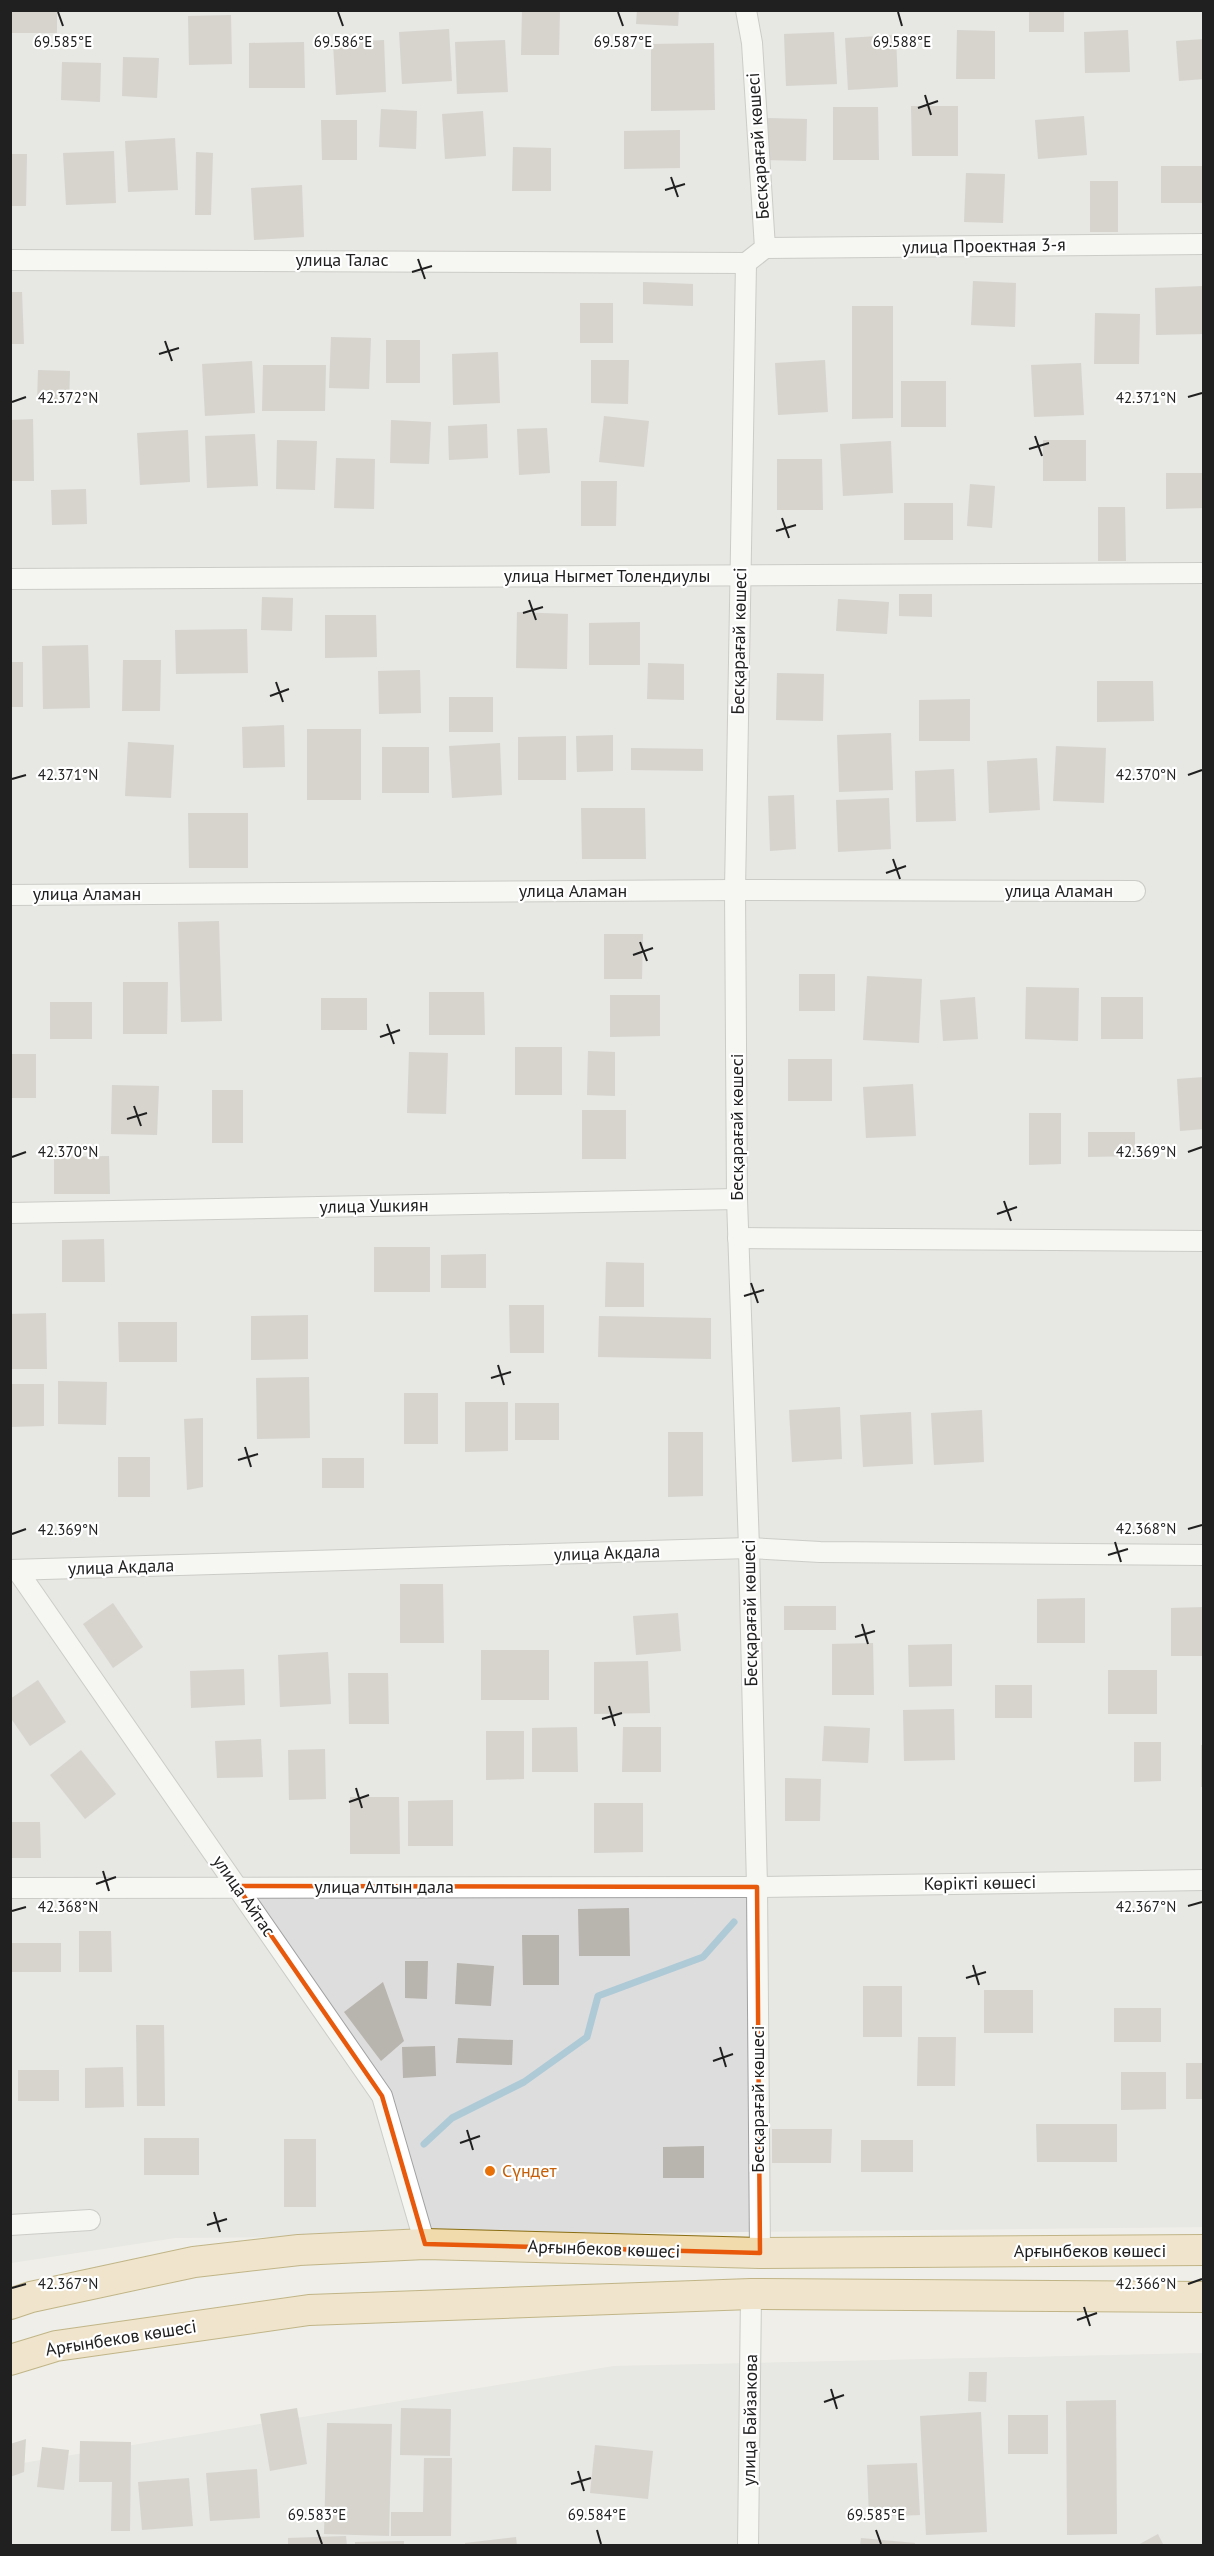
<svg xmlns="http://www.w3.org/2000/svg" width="1214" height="2556" font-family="'PT Sans',sans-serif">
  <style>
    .residential { fill: #dedddd }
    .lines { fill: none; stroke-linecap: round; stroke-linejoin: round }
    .stream { stroke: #aecad7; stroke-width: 7 }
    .building { fill: #b8b4ae }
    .street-casing { stroke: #a1a1a1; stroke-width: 22 }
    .primary-casing { stroke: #896e13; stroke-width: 32 }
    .street { stroke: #fff; stroke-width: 20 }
    .primary { stroke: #f1daab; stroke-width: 30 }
    .marked { fill: none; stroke: #e8590c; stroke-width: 4.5; stroke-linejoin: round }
    .ticks { fill: none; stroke: #202020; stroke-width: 2 }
    .food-dot { fill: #e8710a; stroke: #fff; stroke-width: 2 }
    .labels { text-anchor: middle; stroke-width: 4.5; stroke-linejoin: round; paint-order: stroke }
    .street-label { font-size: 18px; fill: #202020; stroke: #fff }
    .food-label { font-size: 18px; fill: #c56008; stroke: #fff; text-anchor: start }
    .ticks-label { font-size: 15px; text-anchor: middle; fill: #202020; stroke: #fff; stroke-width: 4.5; stroke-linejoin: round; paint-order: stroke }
  </style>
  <rect width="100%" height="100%" fill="#efeee8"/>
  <g class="residential">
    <polygon points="11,11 1203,11 1203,2227 175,2238 11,2263"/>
    <polygon points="1203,2353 1203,2545 11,2546 11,2465 614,2366"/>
  </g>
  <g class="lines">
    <polyline class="stream" points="424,2144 452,2118 524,2082 587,2037 598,1996 703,1957 734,1922"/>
  </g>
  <g class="building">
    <rect x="10" y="10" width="47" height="23"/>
    <polygon points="522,10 560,10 559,55 521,55"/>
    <polygon points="637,10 679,10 678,26 636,24"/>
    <rect x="1029" y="10" width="35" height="22"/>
    <polygon points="231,15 232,64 189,65 188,16"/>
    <polygon points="449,29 452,81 402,84 399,32"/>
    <polygon points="957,30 995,31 995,79 956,79"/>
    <polygon points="1128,30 1130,72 1085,73 1084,32"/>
    <polygon points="834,32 837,84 786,86 784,34"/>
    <polygon points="896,35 898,87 848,90 845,38"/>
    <polygon points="1204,39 1204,79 1179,81 1176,41"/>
    <polygon points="384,40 386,92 336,95 333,43"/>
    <polygon points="505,40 508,92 457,94 455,42"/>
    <polygon points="304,42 305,88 249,88 249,43"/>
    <polygon points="714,43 715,110 651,111 651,44"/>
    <polygon points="123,57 159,58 157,98 122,96"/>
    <polygon points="62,62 101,63 100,102 61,100"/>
    <polygon points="911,106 958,106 958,156 912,156"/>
    <polygon points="833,107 878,107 879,160 833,160"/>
    <polygon points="381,109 417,111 416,149 379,147"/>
    <polygon points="483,111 486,156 445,159 442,114"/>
    <polygon points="1084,116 1087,155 1038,159 1035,120"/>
    <polygon points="767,118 807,119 806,161 766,160"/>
    <polygon points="321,120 357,120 357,160 322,160"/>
    <polygon points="680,130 680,168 624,169 624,131"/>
    <polygon points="175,138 178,190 128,192 125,141"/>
    <polygon points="513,147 551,148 551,191 512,191"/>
    <polygon points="114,151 116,203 66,205 63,153"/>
    <polygon points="196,152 213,153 211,215 195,215"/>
    <polygon points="10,154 27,154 26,206 10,206"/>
    <rect x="1161" y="166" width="43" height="37"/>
    <polygon points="966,173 1005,174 1003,223 964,222"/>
    <rect x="1090" y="181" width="28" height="51"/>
    <polygon points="302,185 304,237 254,240 251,188"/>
    <polygon points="973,281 1016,283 1015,327 971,325"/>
    <polygon points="643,282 693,284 693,306 643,304"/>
    <polygon points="1203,286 1204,334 1156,335 1155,288"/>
    <polygon points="10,292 22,292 24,344 10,344"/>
    <rect x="580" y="303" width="33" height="40"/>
    <polygon points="852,306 893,306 893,418 852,419"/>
    <polygon points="1095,313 1140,314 1139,364 1094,364"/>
    <polygon points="331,337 371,338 369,389 329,388"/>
    <rect x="386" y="340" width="34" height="43"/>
    <polygon points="498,352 500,403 453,405 452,354"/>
    <polygon points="591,360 629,360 628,404 591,403"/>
    <polygon points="825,360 828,412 778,415 775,363"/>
    <polygon points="252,361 255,413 205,416 202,364"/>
    <polygon points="1081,363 1084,415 1034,417 1031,365"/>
    <polygon points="263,365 326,365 325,411 262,411"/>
    <polygon points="38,370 70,371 69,403 37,402"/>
    <rect x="901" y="381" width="45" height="46"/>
    <polygon points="604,416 649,421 644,467 599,462"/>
    <polygon points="33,419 34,481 10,481 10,420"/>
    <polygon points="391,420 431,422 429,464 390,463"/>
    <polygon points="487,424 488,458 449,460 448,426"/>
    <polygon points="547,428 550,473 519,475 517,429"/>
    <polygon points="188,430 190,482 140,485 137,433"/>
    <polygon points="255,434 258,486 207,488 205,436"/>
    <polygon points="277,440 317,441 315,490 276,489"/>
    <rect x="1043" y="440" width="43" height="41"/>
    <polygon points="891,441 893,493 843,496 840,444"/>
    <polygon points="336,458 375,459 374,509 334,508"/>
    <polygon points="777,459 822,459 823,510 777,510"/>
    <polygon points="1166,473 1204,473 1204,508 1166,509"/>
    <polygon points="581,481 617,481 616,526 581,526"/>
    <polygon points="970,484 995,486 992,528 967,526"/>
    <polygon points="86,489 87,524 52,525 51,490"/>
    <rect x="904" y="503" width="49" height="37"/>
    <polygon points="1098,507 1125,507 1126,561 1098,561"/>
    <polygon points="899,594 932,594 932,617 899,616"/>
    <polygon points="262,597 293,598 292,631 261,630"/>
    <polygon points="838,599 889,602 887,634 836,631"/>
    <polygon points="517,612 568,614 567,669 516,668"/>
    <polygon points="325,615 376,615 377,657 325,658"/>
    <polygon points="640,622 640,665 589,665 589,623"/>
    <polygon points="247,629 248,673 176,674 175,630"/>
    <polygon points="88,645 90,708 43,709 42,646"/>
    <polygon points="123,660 161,660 160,711 122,711"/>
    <rect x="10" y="662" width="13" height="45"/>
    <polygon points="648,663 684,664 684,700 647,699"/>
    <polygon points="420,670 421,713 379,714 378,671"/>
    <polygon points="777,673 824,674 823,721 776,720"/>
    <polygon points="1097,681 1153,681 1154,721 1097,722"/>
    <rect x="449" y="697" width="44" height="35"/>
    <polygon points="970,699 970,741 919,741 919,700"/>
    <polygon points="284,725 285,767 243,768 242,727"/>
    <rect x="307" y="729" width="54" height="71"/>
    <polygon points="891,733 893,790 839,792 837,735"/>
    <polygon points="613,735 613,771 577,772 576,736"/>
    <polygon points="566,736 566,780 518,780 518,737"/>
    <polygon points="128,742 174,745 171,798 125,796"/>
    <polygon points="500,743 502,795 452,798 449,746"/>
    <polygon points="1056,746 1106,748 1104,803 1053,801"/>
    <rect x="382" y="747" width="47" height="46"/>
    <polygon points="631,748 703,749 703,771 631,770"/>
    <polygon points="1037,758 1040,810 989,813 987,761"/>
    <polygon points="954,769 956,821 916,822 915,771"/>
    <polygon points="794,795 796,849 770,851 768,796"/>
    <polygon points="889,798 891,849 838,852 836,800"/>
    <polygon points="581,808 645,808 646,859 582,859"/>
    <polygon points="188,813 248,813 248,868 189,868"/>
    <polygon points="219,921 222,1021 181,1022 178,922"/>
    <polygon points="604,934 643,934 642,979 604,979"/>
    <rect x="799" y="974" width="36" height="37"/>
    <polygon points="867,976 922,979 919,1043 863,1040"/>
    <polygon points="123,982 168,982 167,1034 123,1034"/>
    <polygon points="1026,987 1079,988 1078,1041 1025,1039"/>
    <polygon points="429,992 484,992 485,1035 429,1035"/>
    <polygon points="610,995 660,995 660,1036 610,1037"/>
    <polygon points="975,997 978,1039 943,1041 940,1000"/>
    <rect x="1101" y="997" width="42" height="42"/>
    <rect x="321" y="998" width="46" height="32"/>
    <rect x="50" y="1002" width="42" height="37"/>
    <rect x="515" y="1047" width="47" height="48"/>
    <polygon points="588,1051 615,1052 615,1096 587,1095"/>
    <polygon points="409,1052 448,1053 446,1114 407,1113"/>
    <rect x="10" y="1054" width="26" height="44"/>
    <rect x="788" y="1059" width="44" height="42"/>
    <polygon points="1204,1077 1204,1129 1180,1131 1177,1079"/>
    <polygon points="913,1084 916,1136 866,1138 863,1087"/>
    <polygon points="112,1085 159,1086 157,1135 111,1134"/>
    <rect x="212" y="1090" width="31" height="53"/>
    <rect x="582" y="1110" width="44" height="49"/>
    <polygon points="1029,1113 1061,1113 1061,1164 1029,1165"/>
    <polygon points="1088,1132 1135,1132 1135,1156 1088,1157"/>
    <polygon points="109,1156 110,1194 54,1194 54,1157"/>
    <polygon points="104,1239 105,1282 62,1282 62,1240"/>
    <rect x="374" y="1247" width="56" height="45"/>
    <polygon points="486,1254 486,1288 441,1288 441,1255"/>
    <polygon points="606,1262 644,1263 644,1307 605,1307"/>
    <polygon points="509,1305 544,1305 544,1353 510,1353"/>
    <polygon points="46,1313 47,1369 10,1369 10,1314"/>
    <polygon points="308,1315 308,1359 251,1360 251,1316"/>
    <polygon points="599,1316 711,1318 711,1359 598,1357"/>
    <polygon points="118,1322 177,1322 177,1362 119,1362"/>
    <polygon points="309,1377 310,1438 257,1439 256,1378"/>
    <polygon points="58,1381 107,1382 106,1425 58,1424"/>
    <polygon points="10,1384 44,1384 44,1426 10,1427"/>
    <rect x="404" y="1393" width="34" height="51"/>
    <polygon points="465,1402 508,1402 508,1451 465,1452"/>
    <rect x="515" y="1403" width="44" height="37"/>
    <polygon points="840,1407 842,1459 792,1462 789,1410"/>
    <polygon points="982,1410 984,1462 934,1465 931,1413"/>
    <polygon points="911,1412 913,1464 863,1467 860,1415"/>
    <polygon points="203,1418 203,1487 187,1490 184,1419"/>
    <polygon points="668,1432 703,1432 703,1496 668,1497"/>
    <rect x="118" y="1457" width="32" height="40"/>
    <rect x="322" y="1458" width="42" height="30"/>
    <polygon points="400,1584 443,1584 444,1643 400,1643"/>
    <polygon points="1085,1598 1085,1643 1037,1643 1037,1599"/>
    <polygon points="113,1603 143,1647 113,1668 83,1624"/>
    <rect x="784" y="1606" width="52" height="24"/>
    <polygon points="1204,1607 1204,1656 1171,1656 1171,1608"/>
    <polygon points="678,1613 681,1651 636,1655 633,1616"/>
    <polygon points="873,1643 874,1695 832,1695 832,1644"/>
    <polygon points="952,1644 952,1686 909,1687 908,1645"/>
    <rect x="481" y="1650" width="68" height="50"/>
    <polygon points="328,1652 331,1704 280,1707 278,1655"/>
    <polygon points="648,1661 650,1713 594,1714 594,1662"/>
    <polygon points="244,1669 245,1705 191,1708 190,1671"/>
    <rect x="1108" y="1670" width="49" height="44"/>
    <polygon points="348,1673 388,1673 389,1724 349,1724"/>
    <polygon points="38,1680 66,1722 30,1746 10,1717 10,1699"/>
    <rect x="995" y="1685" width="37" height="33"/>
    <polygon points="954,1709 955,1760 904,1761 903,1710"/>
    <polygon points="824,1726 870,1728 868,1763 822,1761"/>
    <polygon points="577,1727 578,1772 532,1772 532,1728"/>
    <polygon points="623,1727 661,1727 661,1772 622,1772"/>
    <polygon points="486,1731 524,1731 524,1779 486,1780"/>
    <polygon points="261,1739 263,1777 217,1778 215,1741"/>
    <polygon points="1134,1742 1161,1742 1161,1781 1134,1782"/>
    <rect x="1201" y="1745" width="3" height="42"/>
    <polygon points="325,1749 326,1799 289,1800 288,1750"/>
    <polygon points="81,1750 116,1794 85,1819 50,1775"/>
    <polygon points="785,1778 821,1779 820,1821 785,1821"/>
    <polygon points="350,1797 399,1797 400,1854 350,1854"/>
    <polygon points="453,1800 453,1846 408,1846 408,1801"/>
    <polygon points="594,1803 643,1803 643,1852 594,1853"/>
    <polygon points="10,1822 40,1822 41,1858 10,1858"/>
    <polygon points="629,1908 630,1956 579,1956 578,1909"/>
    <polygon points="79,1931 111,1931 112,1972 79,1972"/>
    <polygon points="522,1935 559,1935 559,1985 523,1985"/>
    <rect x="10" y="1943" width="51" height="29"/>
    <polygon points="405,1961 428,1961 427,1999 405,1998"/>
    <polygon points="457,1963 494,1966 491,2006 455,2004"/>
    <polygon points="383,1982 404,2041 381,2061 344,2012"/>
    <rect x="863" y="1986" width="39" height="51"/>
    <rect x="984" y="1990" width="49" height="43"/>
    <rect x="1114" y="2008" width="47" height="34"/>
    <polygon points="136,2025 164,2025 165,2106 137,2106"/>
    <polygon points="918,2037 956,2037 955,2086 917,2086"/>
    <polygon points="458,2038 513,2040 512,2065 456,2063"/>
    <polygon points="435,2046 436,2076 403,2078 402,2047"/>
    <rect x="1186" y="2063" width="18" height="36"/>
    <polygon points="123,2067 124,2107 85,2108 85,2068"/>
    <rect x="18" y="2070" width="41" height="31"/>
    <polygon points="1121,2072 1166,2072 1166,2109 1121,2110"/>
    <polygon points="1036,2124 1117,2124 1117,2162 1037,2162"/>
    <polygon points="772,2129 832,2129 831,2163 772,2163"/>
    <rect x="144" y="2138" width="55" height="37"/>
    <rect x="284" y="2139" width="32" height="68"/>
    <rect x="861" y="2140" width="52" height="32"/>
    <polygon points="704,2146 704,2178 663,2178 663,2147"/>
    <polygon points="969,2372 987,2372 986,2402 968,2401"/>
    <polygon points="1116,2400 1117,2534 1067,2535 1066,2401"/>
    <polygon points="297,2408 307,2464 270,2471 260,2414"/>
    <polygon points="401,2408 451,2409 450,2456 400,2455"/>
    <polygon points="981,2412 987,2532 926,2535 920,2416"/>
    <rect x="1008" y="2415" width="40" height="39"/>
    <polygon points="327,2423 392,2424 389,2536 324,2534"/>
    <polygon points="26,2439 24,2472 10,2477 10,2444"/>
    <polygon points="80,2441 131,2442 130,2531 111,2531 112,2482 79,2482"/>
    <polygon points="595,2445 653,2451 648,2499 590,2493"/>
    <polygon points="42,2447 69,2450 64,2490 37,2487"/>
    <polygon points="424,2458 452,2458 451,2536 391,2536 391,2512 423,2512"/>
    <polygon points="917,2463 920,2515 869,2517 867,2465"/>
    <polygon points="257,2469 260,2518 210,2521 206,2473"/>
    <polygon points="189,2478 193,2526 142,2530 138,2482"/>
    <polygon points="1158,2534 1164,2546 1136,2546"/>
    <polygon points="346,2536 347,2546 288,2546 288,2538"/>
    <polygon points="516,2537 517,2546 465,2546 465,2543"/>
    <polygon points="861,2538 915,2543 915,2546 860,2546"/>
    <polygon points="404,2541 404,2546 355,2546 355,2542"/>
  </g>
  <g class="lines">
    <g class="street-casing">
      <g id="street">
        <polyline points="746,10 752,43 765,248 746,263 735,890 737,1199 749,1548 757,1887 760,2253"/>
        <polyline points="765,248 1204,244"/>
        <polyline points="10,260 746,263"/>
        <polyline points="10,579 1204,573"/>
        <polyline points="10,895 735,890 1135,891"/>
        <polyline points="10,1213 737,1199"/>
        <polyline points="738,1238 1204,1241"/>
        <polyline points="10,1570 749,1548 820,1552 1204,1555"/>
        <polyline points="17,1570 382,2096 425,2244"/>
        <polyline points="10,1888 757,1887 1204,1880"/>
        <polyline points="10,2225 90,2220"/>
        <polyline points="748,2546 751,2294"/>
      </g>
    </g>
    <g class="primary-casing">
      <g id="primary">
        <polyline points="10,2304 31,2297 194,2262 299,2250 425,2244 760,2253 1204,2250"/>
        <polyline points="10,2360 56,2346 309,2310 751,2294 1204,2297"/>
      </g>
    </g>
    <use href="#street" class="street"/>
    <use href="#primary" class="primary"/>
  </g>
  <path d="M0 0H1214V2556H0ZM237,1886L757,1887L760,2253L425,2244L382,2096Z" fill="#efeee8" fill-opacity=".55" fill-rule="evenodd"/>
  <path class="marked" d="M237,1886L757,1887L760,2253L425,2244L382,2096Z"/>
  <path class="ticks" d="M58,12L63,26M338,12L343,26M618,12L623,26M898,12L902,26M925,95L931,115M918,108L938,101M671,177L678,197M665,190L685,184M418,259L425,279M412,272L432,266M165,341L172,361M159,354L179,348M1188,397L1202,393M12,402L26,397M1035,436L1042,456M1029,449L1049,443M782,518L789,538M776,531L796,525M529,600L536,620M523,613L543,607M276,682L283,702M270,696L289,689M1188,775L1202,770M12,779L26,775M893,859L900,879M886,873L906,866M640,942L647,961M633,955L653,948M387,1024L394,1044M380,1037L400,1030M134,1106L141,1126M127,1119L147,1113M1188,1152L1202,1147M12,1157L26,1152M1004,1201L1011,1221M997,1214L1017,1207M751,1283L758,1303M744,1296L764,1290M498,1365L504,1385M491,1378L511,1372M245,1447L251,1467M238,1460L258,1454M1188,1529L1202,1525M12,1534L26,1529M1115,1542L1121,1562M1108,1555L1128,1549M862,1624L868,1644M855,1637L875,1631M609,1706L615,1726M602,1719L622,1713M356,1788L362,1808M349,1802L369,1795M103,1871L109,1891M96,1884L116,1877M1188,1906L1202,1902M12,1911L26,1907M973,1965L979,1985M966,1978L986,1972M720,2047L726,2067M713,2061L733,2054M467,2130L473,2150M460,2143L480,2136M214,2212L220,2232M207,2225L227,2219M1188,2284L1202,2279M12,2288L26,2284M1084,2307L1090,2326M1077,2320L1097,2313M831,2389L837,2409M824,2402L844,2395M578,2471L584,2491M571,2484L591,2478M317,2530L322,2544M597,2530L601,2544M876,2530L881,2544"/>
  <circle class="food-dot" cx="490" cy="2171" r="6"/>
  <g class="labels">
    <g class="street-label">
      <text transform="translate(758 146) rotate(-94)" y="6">Бесқарағай көшесі</text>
      <text transform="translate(984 246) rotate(-1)" y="6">улица Проектная 3-я</text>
      <text x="342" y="266">улица Талас</text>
      <text x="607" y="582">улица Ныгмет Толендиулы</text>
      <text transform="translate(739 641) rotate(-89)" y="6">Бесқарағай көшесі</text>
      <text x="573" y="897">улица Аламан</text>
      <text x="1059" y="897">улица Аламан</text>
      <text x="87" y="900">улица Аламан</text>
      <text transform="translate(737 1127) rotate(-90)" y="6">Бесқарағай көшесі</text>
      <text transform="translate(374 1206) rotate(-1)" y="6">улица Ушкиян</text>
      <text transform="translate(607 1553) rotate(-2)" y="6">улица Акдала</text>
      <text transform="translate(121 1567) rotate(-2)" y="6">улица Акдала</text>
      <text transform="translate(750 1613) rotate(-91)" y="6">Бесқарағай көшесі</text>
      <text transform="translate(980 1883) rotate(-1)" y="6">Көрікті көшесі</text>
      <text x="384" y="1893">улица Алтын дала</text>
      <text transform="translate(244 1896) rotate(55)" y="6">улица Айтас</text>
      <text transform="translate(758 2099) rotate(-90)" y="6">Бесқарағай көшесі</text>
      <text transform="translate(604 2249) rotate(2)" y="6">Арғынбеков көшесі</text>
      <text x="1090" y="2257">Арғынбеков көшесі</text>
      <text transform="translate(121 2338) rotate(-9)" y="6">Арғынбеков көшесі</text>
      <text transform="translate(750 2420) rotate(-89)" y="6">улица Байзакова</text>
    </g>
    <g class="food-label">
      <text x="502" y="2177">Сүндет</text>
    </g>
  </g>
  <g class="ticks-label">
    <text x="63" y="47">69.585°E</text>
    <text x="343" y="47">69.586°E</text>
    <text x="623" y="47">69.587°E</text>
    <text x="902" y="47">69.588°E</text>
    <text x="1146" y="403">42.371°N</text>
    <text x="68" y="403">42.372°N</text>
    <text x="1146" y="780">42.370°N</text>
    <text x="68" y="780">42.371°N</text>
    <text x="1146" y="1157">42.369°N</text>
    <text x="68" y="1157">42.370°N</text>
    <text x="1146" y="1534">42.368°N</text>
    <text x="68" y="1535">42.369°N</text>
    <text x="1146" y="1912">42.367°N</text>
    <text x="68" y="1912">42.368°N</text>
    <text x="1146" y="2289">42.366°N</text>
    <text x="68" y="2289">42.367°N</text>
    <text x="317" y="2520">69.583°E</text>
    <text x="597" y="2520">69.584°E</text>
    <text x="876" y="2520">69.585°E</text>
  </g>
  <rect width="1214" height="2556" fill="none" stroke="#202020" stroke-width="24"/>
</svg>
